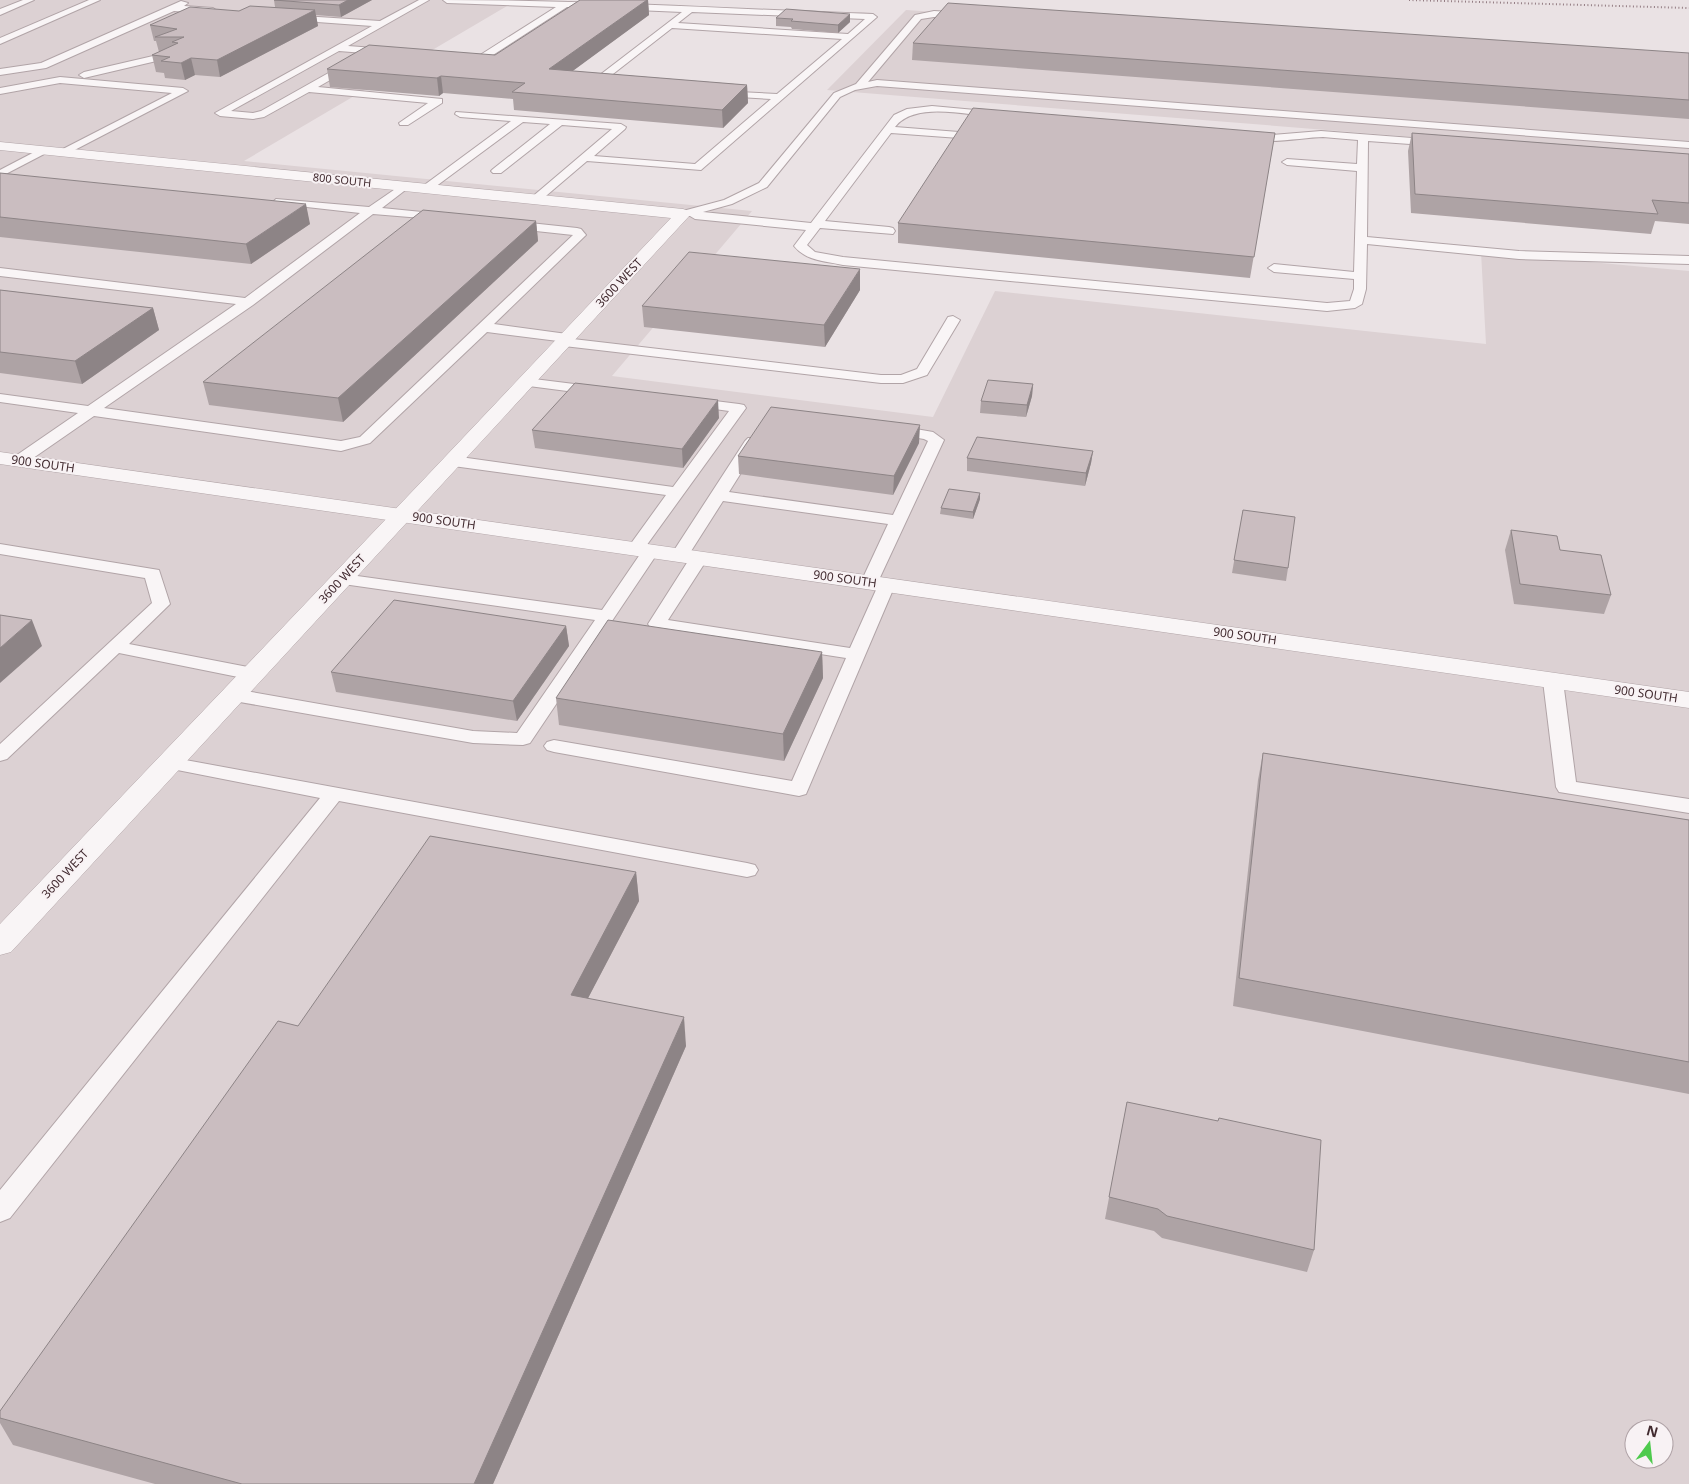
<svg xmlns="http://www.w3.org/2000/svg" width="1689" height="1484" font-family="'Noto Sans',sans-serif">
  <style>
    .built { fill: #dcd1d3; fill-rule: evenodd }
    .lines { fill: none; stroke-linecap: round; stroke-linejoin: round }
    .service-casing { stroke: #b1a4a7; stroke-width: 2 }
    .minor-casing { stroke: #b1a4a7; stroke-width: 1 }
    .tertiary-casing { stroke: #b1a4a7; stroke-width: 1 }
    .service { fill: #f9f5f6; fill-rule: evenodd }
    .minor { fill: #f9f5f6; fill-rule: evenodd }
    .tertiary { fill: #f9f5f6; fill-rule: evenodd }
    .rail { stroke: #937c82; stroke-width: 2; stroke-dasharray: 1 2.5; stroke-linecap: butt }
    .wall { fill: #aea3a5 }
    .shaded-wall { fill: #8d8486 }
    .building { fill: #cabdc0; stroke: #8d8486 }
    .labels { text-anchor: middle; stroke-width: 4; stroke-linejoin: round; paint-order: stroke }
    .far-street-label { font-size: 11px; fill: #422b30; stroke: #f8f2f4 }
    .street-label { font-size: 12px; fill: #422b30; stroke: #f8f2f4 }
  </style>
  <rect width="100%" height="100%" fill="#eae2e4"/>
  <g class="built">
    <path d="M0,0H517L244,161L752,211L612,376L933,417L995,291L1486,344L1481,252L1689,271V1484H0ZM1634,1429H1664V1459H1634Z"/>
    <polygon points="906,10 1689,62 1689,159 827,90"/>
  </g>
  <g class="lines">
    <g class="service-casing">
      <g id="service">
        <polygon points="23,0 34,0 0,15 0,9"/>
        <polygon points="89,0 100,0 0,44 0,38"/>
        <path d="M419,0H429L348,46L374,48L379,51L377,53L318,87L442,99V103L408,125H400L399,123L428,103L309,92L264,117L253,119L220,116L215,113L372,26L290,20L286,17L287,15L380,21ZM339,51L364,53L261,111L253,113L231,111Z"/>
        <path d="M443,0C586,0 730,9 873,14L877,17L701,170L587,161L540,201H532L530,199L532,197L612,129L562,125L501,173H493L491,171L493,169L550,124L523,122L431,190H423L421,188L423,186L511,121L460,117L455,114L456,112L621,124L626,127L625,129L594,156L695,164L771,99L722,96L719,95V91L777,94L842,39L672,28L604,81L611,82V86L592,85V81L682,12L567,7L482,62L461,61L456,58L461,55L477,57L556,7L447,3ZM692,12L865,19L848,34L678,23Z"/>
        <polygon points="181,1 188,3 184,6 213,8 217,11 213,14 174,11 46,68 0,75 0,69 41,63"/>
        <path d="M934,11L966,13L970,16L966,19L934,17L921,19L868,82L877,80L1689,142V148L877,86L855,90L840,97L767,187L732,204L703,212L811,223L894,115L907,109L932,106L997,112L1002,115L997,118C968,115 915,101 895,127L959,132L964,135L959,138L891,133L825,221L889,227L893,228L895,231L893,234L820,228L807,245L815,252L843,257L1327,303L1350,301L1354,289V279L1274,272L1268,268L1274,264L1354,272L1357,171L1287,165L1282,162L1287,159L1357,164L1358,140C1346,139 1334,138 1323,137C1305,137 1254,147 1242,136L1247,133L1272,135L1321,131L1438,140L1443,143L1438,146L1368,141L1367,237L1519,251L1689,256V264L1519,259L1367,244L1366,289L1362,304L1355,308L1327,311L843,265C825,261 806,261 794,246L806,230L695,219L690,216H679L677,214L679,212L724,200L759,183L834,93L856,84L915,15Z"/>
        <polygon points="179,50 182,51 182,55 84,78 79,75 84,72"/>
        <polygon points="60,77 183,88 188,91 65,155 60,152 61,150 172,93 60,83 0,94 0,88"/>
        <polygon points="44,147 49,150 48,152 0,177 0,170"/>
        <polygon points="404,183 408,184 410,186 408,188 382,208 442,214 446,216 448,218 446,220 373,214 253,305 104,408 341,441 360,437 573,235 507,228 505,225 507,222 511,221 577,228 581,229 586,235 494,324 567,334 572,335 573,339 881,375 901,375 917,369 948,317 953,316 960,320 927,375 903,383 881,383 564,346 559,345 558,341 487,332 370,443 341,451 94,416 26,463 14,463 12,460 14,457 78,413 0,402 0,394 88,406 236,304 0,276 0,268 245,298 360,213 280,204 274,201 276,199 369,207"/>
        <polygon points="526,378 598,387 603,388 605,391 603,394 598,395 521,385 519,382 521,379"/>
        <polygon points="691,398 739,404 744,405 746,408 641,553 629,553 627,549 666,495 453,466 447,464 445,461 447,458 453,456 673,487 729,411 686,405 684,402 686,399"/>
        <polygon points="893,425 933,432 944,440 876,586 870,587 864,586 861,582 888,524 723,501 686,559 674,559 671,555 745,441 748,438 758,438 761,441 729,492 893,515 928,441 924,439 888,433 885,430 888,427"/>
        <polygon points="0,544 159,570 170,604 129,644 253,668 260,670 262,674 260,678 253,680 119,653 7,759 0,761 0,744 152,603 145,578 0,554"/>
        <polygon points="651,546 657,547 659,551 530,743 523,745 473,743 234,701 227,699 224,695 227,691 234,689 473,731 517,733 595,620 343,584 337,583 334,579 337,575 343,574 602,610 645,547"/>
        <polygon points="699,553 705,554 708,558 668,620 850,648 880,581 886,580 892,581 895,585 806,794 799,796 554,752 547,750 544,746 547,742 554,740 792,781 846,658 651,628 648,624 690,558 693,554"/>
        <polygon points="1553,675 1560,677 1563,681 1576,782 1689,799 1689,813 1559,792 1556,787 1543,681 1546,677"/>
        <polygon points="169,757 747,863 755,865 758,870 755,875 747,877 339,801 10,1218 0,1222 0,1190 320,798 162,767 159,763 162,759"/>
      </g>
    </g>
    <g class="minor-casing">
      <polygon id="minor" points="0,142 683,209 689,211 691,214 11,952 0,955 0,924 426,477 671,218 0,150"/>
    </g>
    <g class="tertiary-casing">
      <polygon id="tertiary" points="0,452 1689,692 1689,708 0,464"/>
    </g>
    <use href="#service" class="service"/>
    <use href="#minor" class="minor"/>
    <use href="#tertiary" class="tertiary"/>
    <polyline class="rail" points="1409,0 1689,8"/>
  </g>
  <g class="wall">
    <polygon points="274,0 372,0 341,17 316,15 318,26 220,77 195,75 185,80 165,78 164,73 156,72 152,55 159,52 156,41 154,41 150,25 239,11 275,7"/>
    <polygon points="580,0 648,0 649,15 572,71 747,85 748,103 723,128 514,110 513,99 443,93 439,96 330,87 327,69 495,55"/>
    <polygon points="776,18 850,22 838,33 792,29 791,27 776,26"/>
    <polygon points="913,43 1689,53 1689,119 912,60"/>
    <polygon points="1275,133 1250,278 898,243 898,223"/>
    <polygon points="1412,133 1689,154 1689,224 1655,221 1651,234 1411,213 1408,151"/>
    <polygon points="0,173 310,224 251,264 0,237"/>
    <polygon points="536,221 538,241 343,422 209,405 203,382"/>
    <polygon points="0,290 153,308 159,330 82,384 0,373"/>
    <polygon points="860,290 825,347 644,327 642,306"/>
    <polygon points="1033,384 1032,396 1026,417 980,413 981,401"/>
    <polygon points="719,418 683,468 535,448 532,430"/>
    <polygon points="919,443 893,495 739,474 738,456"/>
    <polygon points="1093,451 1091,463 1085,486 967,471 967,458"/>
    <polygon points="980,493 980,499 973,519 940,514 941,508"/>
    <polygon points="1243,510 1288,568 1286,581 1232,573"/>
    <polygon points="1511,530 1560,550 1611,595 1604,614 1514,604 1505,550"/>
    <polygon points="566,626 569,646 517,721 336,692 331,672"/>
    <polygon points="822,652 823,678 784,761 559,725 556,698"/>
    <polygon points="1263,753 1689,820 1689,1094 1233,1006 1258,780"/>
    <polygon points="636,872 639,901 588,998 686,1046 493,1484 155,1484 13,1445 0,1423 0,1411 298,1026"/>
    <polygon points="1127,1102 1314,1250 1307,1272 1162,1238 1154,1231 1105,1219"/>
  </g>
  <g class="shaded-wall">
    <polygon points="348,0 372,0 341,17 339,5"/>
    <polygon points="647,0 648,0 649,15 551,87 549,69"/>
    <polygon points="315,10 318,26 220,77 217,60"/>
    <polygon points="850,14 850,22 838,33 838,25"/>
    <polygon points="191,58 195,75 185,80 181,63"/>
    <polygon points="441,76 443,93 439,96 437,78"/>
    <polygon points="747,85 748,103 723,128 722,110"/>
    <polygon points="306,204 310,224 251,264 246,244"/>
    <polygon points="536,221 538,241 343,422 338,398"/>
    <polygon points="860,269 860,290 825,347 824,325"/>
    <polygon points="153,308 159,330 82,384 75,361"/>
    <polygon points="1033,384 1032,396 1026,417 1027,405"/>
    <polygon points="718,400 719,418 683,468 682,449"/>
    <polygon points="920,425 919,443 893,495 894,476"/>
    <polygon points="1093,451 1091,463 1085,486 1086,473"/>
    <polygon points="980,493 980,499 973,519 973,512"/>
    <polygon points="32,620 42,646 0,683 0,648"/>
    <polygon points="566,626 569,646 517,721 513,701"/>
    <polygon points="822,652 823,678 784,761 783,734"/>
    <polygon points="636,872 639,901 575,1023 571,995"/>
    <polygon points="684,1017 686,1046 493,1484 474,1484"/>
  </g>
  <g class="building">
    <polygon points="274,0 348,0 339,5"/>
    <polygon points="580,0 647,0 549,69 747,85 722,110 512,92 525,83 441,76 437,78 327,69 369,45 495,55"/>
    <polygon points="948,3 1689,53 1689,100 913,43"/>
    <polygon points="250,6 315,10 217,60 191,58 181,63 161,61 170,57 152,55 178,43 172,42 184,37 155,37 177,29 150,25 190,7 239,11"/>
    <polygon points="786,9 850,14 838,25 791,21 793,19 776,18"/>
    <polygon points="973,108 1275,133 1254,257 898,223"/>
    <polygon points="1412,133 1689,154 1689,203 1652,200 1658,214 1415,194"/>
    <polygon points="0,173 306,204 246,244 0,217"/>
    <polygon points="423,210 536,221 338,398 203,382"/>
    <polygon points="689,252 860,269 824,325 642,306"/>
    <polygon points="0,290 153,308 75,361 0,352"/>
    <polygon points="988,380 1033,384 1027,405 981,401"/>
    <polygon points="575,383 718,400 682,449 532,430"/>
    <polygon points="771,407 920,425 894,476 738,456"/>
    <polygon points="977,437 1093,451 1086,473 967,458"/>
    <polygon points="949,489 980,493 973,512 941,508"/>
    <polygon points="1243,510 1295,517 1288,568 1234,560"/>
    <polygon points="1511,530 1557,536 1560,550 1601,555 1611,595 1520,584"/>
    <polygon points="394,600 566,626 513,701 331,672"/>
    <polygon points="0,615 32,620 0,648"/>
    <polygon points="608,620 822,652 783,734 556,698"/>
    <polygon points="1263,753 1689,820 1689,1062 1239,978"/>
    <polygon points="430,836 636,872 571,995 684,1017 474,1484 242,1484 0,1418 0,1411 278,1021 298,1026"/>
    <polygon points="1127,1102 1218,1121 1219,1118 1321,1140 1314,1250 1167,1216 1158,1209 1109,1197"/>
  </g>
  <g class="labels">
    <g class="far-street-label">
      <text transform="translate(342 180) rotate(6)" y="4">800 SOUTH</text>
    </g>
    <g class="street-label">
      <text transform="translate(619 283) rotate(-47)" y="4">3600 WEST</text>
      <text transform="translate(43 464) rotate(8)" y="4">900 SOUTH</text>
      <text transform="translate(444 521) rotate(8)" y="4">900 SOUTH</text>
      <text transform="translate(342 579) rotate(-47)" y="4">3600 WEST</text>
      <text transform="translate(845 579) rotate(8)" y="4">900 SOUTH</text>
      <text transform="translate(1245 636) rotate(8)" y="4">900 SOUTH</text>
      <text transform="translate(1646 694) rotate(8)" y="4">900 SOUTH</text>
      <text transform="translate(65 874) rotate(-47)" y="4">3600 WEST</text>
    </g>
  </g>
  <g transform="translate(1649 1444) rotate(15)"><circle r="24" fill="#f8f2f4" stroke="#afa2a6"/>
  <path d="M0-4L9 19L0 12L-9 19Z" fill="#4eca4d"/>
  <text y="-8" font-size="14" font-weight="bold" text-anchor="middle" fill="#422b30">N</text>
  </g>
</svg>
